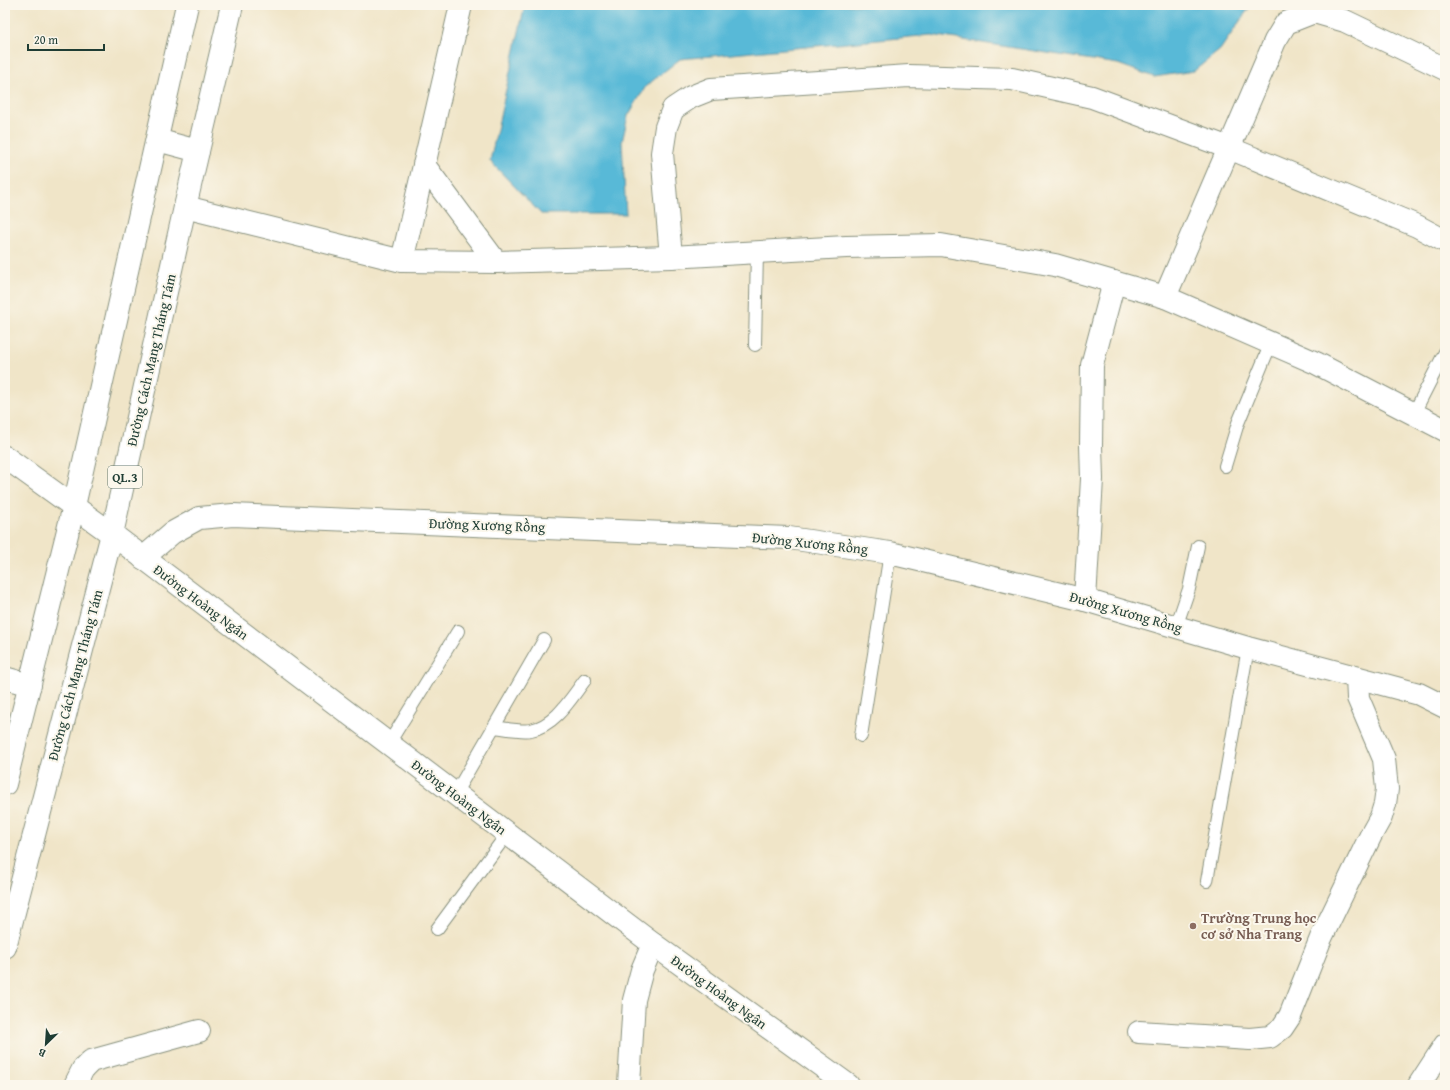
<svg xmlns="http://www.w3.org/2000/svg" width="1450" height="1090" font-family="'Gentium Book Plus',serif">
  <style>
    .water { fill: #58b9d7; stroke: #3c7b86 }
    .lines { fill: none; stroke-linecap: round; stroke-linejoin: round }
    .lane-casing { stroke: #88917e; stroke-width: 14 }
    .street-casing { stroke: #88917e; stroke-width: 24 }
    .secondary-casing { stroke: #88917e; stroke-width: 24 }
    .highway-casing { stroke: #88917e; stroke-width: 24 }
    .lane { stroke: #fff; stroke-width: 12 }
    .street { stroke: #fff; stroke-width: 22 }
    .secondary { stroke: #fff; stroke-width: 22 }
    .highway { stroke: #fff; stroke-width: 22 }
    .education-dot { fill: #8d6e63; stroke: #fbf7ec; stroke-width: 1.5 }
    .labels { text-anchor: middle; stroke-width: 4; stroke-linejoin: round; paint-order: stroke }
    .shield { fill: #fbf7ec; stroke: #61756b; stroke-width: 1 }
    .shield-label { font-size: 13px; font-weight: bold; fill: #1f3d34 }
    .street-label { font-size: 14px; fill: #1f3d34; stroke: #fbf7ec }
    .education-label { font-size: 14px; font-weight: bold; fill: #785e54; stroke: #fbf7ec; text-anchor: start }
  </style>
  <rect width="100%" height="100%" fill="#fbf7ec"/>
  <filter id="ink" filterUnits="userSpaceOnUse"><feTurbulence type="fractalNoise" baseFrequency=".025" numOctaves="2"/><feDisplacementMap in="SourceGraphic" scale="8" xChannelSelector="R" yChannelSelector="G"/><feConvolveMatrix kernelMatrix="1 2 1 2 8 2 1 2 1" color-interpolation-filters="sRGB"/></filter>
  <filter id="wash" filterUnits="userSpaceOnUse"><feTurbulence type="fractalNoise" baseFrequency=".012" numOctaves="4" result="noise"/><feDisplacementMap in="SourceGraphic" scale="16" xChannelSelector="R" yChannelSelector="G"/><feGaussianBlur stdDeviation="0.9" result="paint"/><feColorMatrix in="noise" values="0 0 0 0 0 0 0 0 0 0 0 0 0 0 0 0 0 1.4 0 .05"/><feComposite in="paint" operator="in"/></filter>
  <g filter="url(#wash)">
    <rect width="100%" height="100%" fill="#f0e5c8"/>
    <polygon class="water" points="525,5 1251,5 1220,50 1194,71 1154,77 1118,64 931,35 680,59 646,86 628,116 622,142 626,214 541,214 490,161"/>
  </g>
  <g filter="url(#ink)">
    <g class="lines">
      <g class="lane-casing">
        <g id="lane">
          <polyline points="755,345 757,252"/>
          <polyline points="1414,413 1445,352"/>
          <polyline points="1225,466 1238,423 1271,343"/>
          <polyline points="1176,627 1189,589 1198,546"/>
          <path d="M494,727C504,728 521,732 531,730C556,725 571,698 585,680"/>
          <polyline points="861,736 890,553"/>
          <polyline points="389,743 458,631"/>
          <polyline points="455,794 544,640"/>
          <polyline points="1207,881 1248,648"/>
          <polyline points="437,929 507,834"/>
        </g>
      </g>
      <g class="street-casing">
        <g id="street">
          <polyline points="424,165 496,262"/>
          <polyline points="185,207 402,261 496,262 671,257 846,247 941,245 1055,265 1165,297 1316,363 1445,430"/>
          <polyline points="671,257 662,153 666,127 673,109 691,97 711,89 909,76 1012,79 1092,97 1229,148 1417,226 1445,241"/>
          <polyline points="402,261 461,5"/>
          <polyline points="1165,297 1275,41 1286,23 1314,12 1345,21 1445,69"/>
          <polyline points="143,558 172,533 199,518 233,515 789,538 890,553 1085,600 1248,648 1419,694 1445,707"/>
          <polyline points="1085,600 1092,479 1091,445 1092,365 1114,282"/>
          <polyline points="5,678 30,685"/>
          <polyline points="1139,1032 1250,1039 1270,1037 1282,1028 1290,1016 1321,938 1371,835 1381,817 1385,804 1387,789 1384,759 1358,698 1357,678"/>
          <polyline points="75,1085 83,1069 91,1061 199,1031"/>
          <polyline points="629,1085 634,1000 642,970 653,944"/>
          <polyline points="1419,1085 1445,1045"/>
        </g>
      </g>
      <g class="secondary-casing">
        <polyline id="secondary" points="5,457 112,534 653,944 848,1085"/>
      </g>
      <g class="highway-casing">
        <g id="highway">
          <polyline points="157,140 198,151"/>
          <polyline points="5,784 74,506 187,5"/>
          <polyline points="5,947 112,534 185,207 232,5"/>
        </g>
      </g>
      <use href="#lane" class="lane"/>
      <use href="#street" class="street"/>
      <use href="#secondary" class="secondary"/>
      <use href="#highway" class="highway"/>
    </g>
  </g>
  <circle class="education-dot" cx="1193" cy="926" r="4"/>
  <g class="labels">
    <rect class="shield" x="108" y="466" width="34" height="22" rx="3"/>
    <g class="shield-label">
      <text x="125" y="482">QL.3</text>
    </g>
    <g class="street-label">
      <text transform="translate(151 360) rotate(-77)" y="5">Đường Cách Mạng Tháng Tám</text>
      <text transform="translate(487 525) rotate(2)" y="5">Đường Xương Rồng</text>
      <text transform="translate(810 543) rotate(6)" y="5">Đường Xương Rồng</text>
      <text transform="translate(201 602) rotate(37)" y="5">Đường Hoàng Ngân</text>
      <text transform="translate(1126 612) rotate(16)" y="5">Đường Xương Rồng</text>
      <text transform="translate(75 675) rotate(-75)" y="5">Đường Cách Mạng Tháng Tám</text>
      <text transform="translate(459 797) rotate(37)" y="5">Đường Hoàng Ngân</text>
      <text transform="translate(719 992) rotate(36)" y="5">Đường Hoàng Ngân</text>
    </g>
    <g class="education-label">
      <text x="1201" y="923">Trường Trung học<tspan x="1201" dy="16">cơ sở Nha Trang</tspan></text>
    </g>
  </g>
  <rect width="1450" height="1090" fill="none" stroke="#fbf7ec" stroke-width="20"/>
  <g transform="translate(46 1044) rotate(205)" stroke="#fbf7ec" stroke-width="3" paint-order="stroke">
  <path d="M0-3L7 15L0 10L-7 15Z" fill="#1f3d34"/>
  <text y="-6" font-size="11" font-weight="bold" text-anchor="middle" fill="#1f3d34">B</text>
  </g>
  <path d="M28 44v6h76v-6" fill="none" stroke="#1f3d34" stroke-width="2"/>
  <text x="34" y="44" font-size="12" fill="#1f3d34" stroke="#fbf7ec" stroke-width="3" paint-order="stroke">20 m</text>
</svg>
